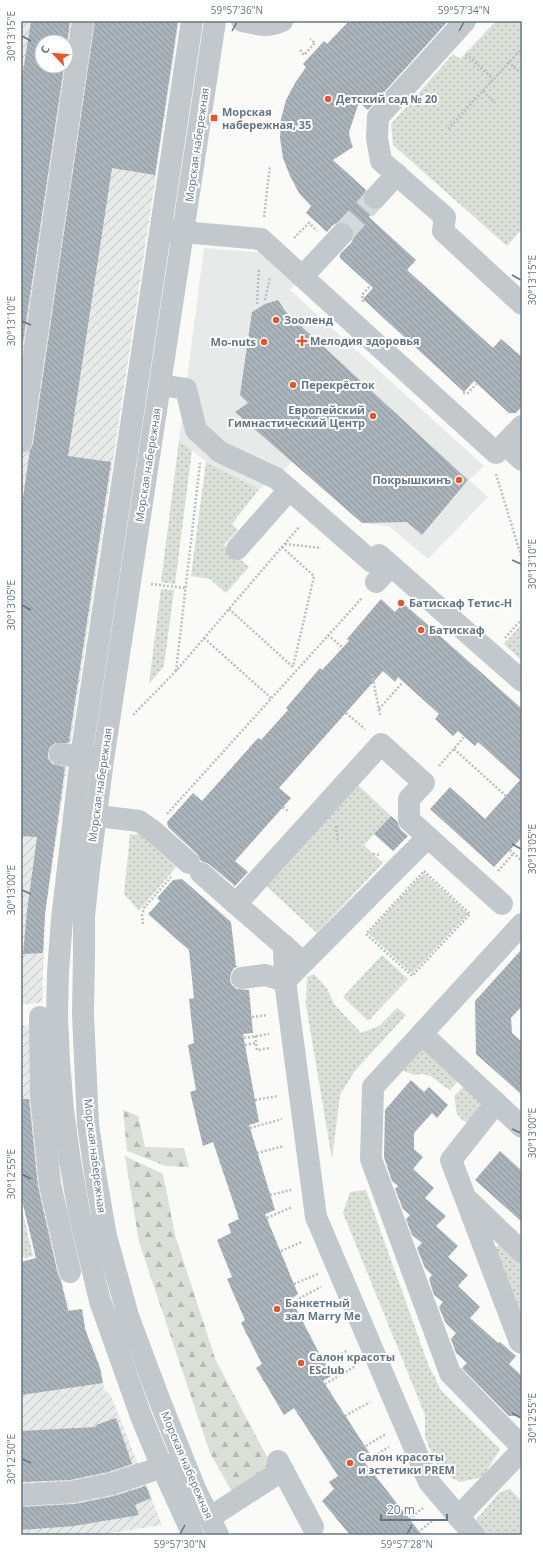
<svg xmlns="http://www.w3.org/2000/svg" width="543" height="1556" font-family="'Open Sans',sans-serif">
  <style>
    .built { fill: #e8e9e9 }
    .industrial { fill: url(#industrial-furrows); fill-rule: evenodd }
    .green { fill: url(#green-dots) }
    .forest { fill: url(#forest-firs) }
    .building { fill: url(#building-back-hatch) }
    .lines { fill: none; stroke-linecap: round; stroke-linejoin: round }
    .minor-tunnel { stroke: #d5d9db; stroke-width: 22; stroke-dasharray: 22 11; stroke-linecap: butt }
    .path { stroke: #bbbfc2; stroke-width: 2.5; stroke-dasharray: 2 2; stroke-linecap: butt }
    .minor { stroke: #c3c8cc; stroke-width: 22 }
    .ticks { fill: none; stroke: #657683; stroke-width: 1.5 }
    .poi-dot { fill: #e4572e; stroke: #fff; stroke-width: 1.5 }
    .labels { text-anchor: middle; stroke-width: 4; stroke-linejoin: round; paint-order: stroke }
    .poi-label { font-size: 11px; font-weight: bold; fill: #657683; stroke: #fff; text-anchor: start }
    .street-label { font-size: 11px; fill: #657683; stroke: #fff }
    .neatline { fill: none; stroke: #657683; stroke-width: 1.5 }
    .ticks-label { font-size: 10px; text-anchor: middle; fill: #657683 }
  </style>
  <defs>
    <pattern id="industrial-furrows" width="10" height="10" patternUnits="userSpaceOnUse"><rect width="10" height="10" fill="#e8e9e9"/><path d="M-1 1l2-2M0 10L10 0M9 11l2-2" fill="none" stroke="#c0c1c2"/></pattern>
    <pattern id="green-dots" width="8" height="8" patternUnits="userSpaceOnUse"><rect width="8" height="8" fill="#dadfd7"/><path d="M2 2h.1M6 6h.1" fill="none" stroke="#b4b9b4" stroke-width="1.8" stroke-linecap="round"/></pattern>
    <pattern id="forest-firs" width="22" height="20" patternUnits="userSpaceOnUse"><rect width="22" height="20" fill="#dadfd7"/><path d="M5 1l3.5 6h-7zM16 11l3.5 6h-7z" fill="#b4b9b4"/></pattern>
    <pattern id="building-back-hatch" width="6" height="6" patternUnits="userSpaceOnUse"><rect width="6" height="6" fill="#aab3b9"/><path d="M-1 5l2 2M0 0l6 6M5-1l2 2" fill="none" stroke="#8e969c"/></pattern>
  </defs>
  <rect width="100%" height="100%" fill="#fafaf8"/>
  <polygon class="built" points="204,248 266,253 297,281 290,290 484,466 469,480 488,497 428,559 389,526 362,523 292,462 276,478 259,489 211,465 179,441"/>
  <g class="industrial">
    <path d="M21,21H179L45,914L42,1003L21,1004ZM42,42H66V66H42Z"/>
    <polygon points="32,1025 42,1183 63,1288 70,1310 82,1309 86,1332 100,1367 104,1389 111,1396 162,1525 99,1535 21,1535 21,1262 36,1258 21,1196 21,1026"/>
  </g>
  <g class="green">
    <polygon points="496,21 522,21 522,229 507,246 393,145 391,124 453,54 460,59"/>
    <polygon points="179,441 192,450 175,584 161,582"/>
    <polygon points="206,462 259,489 232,524 238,530 224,545 249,567 226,593 210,579 191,576"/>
    <polygon points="161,589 174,590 164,666 149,684"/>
    <polygon points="522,624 522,661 504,644"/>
    <polygon points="357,784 391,816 364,845 383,863 317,933 264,884"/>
    <polygon points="130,834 142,835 176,867 139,911 124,894"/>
    <polygon points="424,873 468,914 412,974 368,933"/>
    <polygon points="382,955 408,979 368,1021 343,997"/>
    <polygon points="314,974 327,988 334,1004 361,1033 379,1026 397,1008 406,1015 354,1072 340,1095 332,1159 306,1005 307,977"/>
    <path d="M420,1049L429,1051L458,1081L450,1090C437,1083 431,1070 415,1075L403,1071L402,1065Z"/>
    <path d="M464,1086L481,1102L480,1109L470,1123C454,1119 457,1109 454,1096Z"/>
    <polygon points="366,1190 428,1364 441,1390 500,1449 483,1477 460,1482 439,1471 425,1437 425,1415 343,1213 350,1192"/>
    <polygon points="21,1205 33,1256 25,1258 21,1256"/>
    <polygon points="500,1244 522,1261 522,1322 495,1253 496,1247"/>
    <polygon points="510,1489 522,1502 522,1535 486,1535 475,1521 500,1492"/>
  </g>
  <g class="forest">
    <polygon points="123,1110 138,1116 145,1147 184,1148 189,1167 166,1166 127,1151"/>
    <polygon points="125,1156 163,1174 175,1235 216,1361 273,1468 232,1492 210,1453 139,1242"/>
  </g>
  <g class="building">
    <polygon points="31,21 70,21 66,51 66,42 42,42 42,66 64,66 21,356 21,84"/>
    <polygon points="95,21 178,21 155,175 112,168 68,456 111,462 69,741 68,743 55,743 50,747 48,752 48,758 52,764 65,767 45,914 43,953 23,954 27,911 37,837 21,836 21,511 30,450 33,444"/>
    <polygon points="349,21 448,21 368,110 359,102 349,132 350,139 353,147 333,160 366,190 363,196 363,202 367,207 375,210 369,217 416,260 407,270 493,348 501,339 522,357 522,406 516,413 509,413 474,381 464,392 363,299 373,288 340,258 340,254 351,243 354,237 354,230 350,225 345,222 339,222 333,225 327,232 306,213 311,206 299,193 290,176 283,158 280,138 281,119 286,100 295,83 306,67 303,64 324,41 327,44"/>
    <polygon points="278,300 286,312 468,480 422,535 407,522 362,523 235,412 248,403 240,395 252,312 265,304"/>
    <polygon points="381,599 395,612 403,603 522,709 522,837 494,867 430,809 450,787 485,819 520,780 478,742 475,746 458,731 453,736 435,719 439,714 398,677 395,682 383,671 279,788 291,798 235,861 248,872 235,886 209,864 201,861 197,854 168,827 167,822 193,793 202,801 258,738 261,740 288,710 286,708 320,668 322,670 349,641 347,639"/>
    <polygon points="391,816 397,821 400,829 408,836 393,851 374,834"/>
    <polygon points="182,879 231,922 236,966 239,966 234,968 231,973 230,980 232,985 237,989 249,990 253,1033 243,1034 259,1122 249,1125 275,1210 265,1214 298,1294 291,1299 331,1376 323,1381 370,1454 362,1459 422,1535 350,1535 322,1501 334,1489 329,1482 338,1476 294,1408 284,1415 256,1368 262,1364 241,1323 245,1320 227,1279 232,1277 217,1240 231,1233 228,1224 239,1219 213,1142 203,1146 190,1092 196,1090 188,1045 194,1043 189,999 194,998 189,950 148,914 160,901 157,898 173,880"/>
    <polygon points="522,949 522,1006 511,1018 512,1033 522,1042 522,1095 476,1054 475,1001"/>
    <polygon points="411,1080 424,1092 429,1087 448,1105 437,1118 432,1113 414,1133 414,1149 423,1157 413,1169 434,1188 425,1198 446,1216 436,1226 458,1246 448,1257 468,1275 458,1286 480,1307 470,1318 498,1343 500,1342 516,1356 509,1364 522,1376 522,1416 509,1416 462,1368 467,1363 456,1353 451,1339 456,1333 445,1322 439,1307 443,1302 434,1295 429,1279 432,1275 425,1268 417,1248 422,1243 412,1235 406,1219 410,1215 403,1209 395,1189 398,1186 392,1181 384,1157 385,1110"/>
    <polygon points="21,1099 29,1099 38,1187 58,1275 61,1281 68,1311 82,1309 85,1329 100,1368 103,1383 21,1395 21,1262 36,1258 21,1196"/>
    <polygon points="500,1151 522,1171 522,1222 475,1180"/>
    <polygon points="116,1418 132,1464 108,1472 70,1480 21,1482 21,1431 96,1427 96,1425"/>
    <polygon points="146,1486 151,1498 135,1505 139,1515 74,1526 21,1530 21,1507 75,1504 114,1496"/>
  </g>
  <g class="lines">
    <polyline class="minor-tunnel" points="342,234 375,198"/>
    <g class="path">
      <polyline points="300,50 304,55 315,43 310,39"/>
      <polyline points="466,54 493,79"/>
      <polyline points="508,62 522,74"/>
      <polyline points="483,91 495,103"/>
      <polyline points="448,129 522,48"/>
      <polyline points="264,217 270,166"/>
      <polyline points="294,238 309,223 317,231"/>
      <polyline points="265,300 270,277"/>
      <polyline points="363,302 362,295 370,286"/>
      <polyline points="257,304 259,268"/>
      <polyline points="463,393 468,393 476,384"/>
      <polyline points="496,474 522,559"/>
      <polyline points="285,544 321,548"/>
      <polyline points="282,547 314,576 293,667"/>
      <polyline points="151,584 185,588"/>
      <polyline points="229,609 294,668"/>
      <polyline points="328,635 343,648"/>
      <polyline points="204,638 271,698"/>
      <polyline points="505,638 522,619"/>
      <polyline points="176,671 200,463"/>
      <polyline points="372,674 380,715"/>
      <polyline points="379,709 403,682"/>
      <polyline points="346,713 365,729"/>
      <polyline points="133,715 176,671 299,527"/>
      <polyline points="454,749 506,796"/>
      <polyline points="439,766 464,737"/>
      <polyline points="283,807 289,812"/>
      <polyline points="167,814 362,598"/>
      <polyline points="336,826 338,841"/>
      <polyline points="510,850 522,861"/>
      <polyline points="373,854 380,855"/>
      <polygon points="424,871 470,914 412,976 366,934"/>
      <polyline points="498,871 513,854"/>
      <polyline points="143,924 142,915 144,908 171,877"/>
      <polyline points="252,1017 267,1015"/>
      <polyline points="255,1036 257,1050 270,1048"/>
      <polyline points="244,1038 269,1034"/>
      <polyline points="245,1045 256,1043"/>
      <polyline points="255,1100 278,1096"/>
      <polyline points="250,1128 282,1119"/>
      <polyline points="257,1153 284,1146"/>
      <polyline points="270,1195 291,1190"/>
      <polyline points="267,1218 292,1207"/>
      <polyline points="281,1251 302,1242"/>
      <polyline points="294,1284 318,1274"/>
      <polyline points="292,1302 321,1287"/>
      <polyline points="324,1364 348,1350"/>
      <polyline points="325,1384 356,1366"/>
      <polyline points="345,1416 370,1402"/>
      <polyline points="366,1446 386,1434"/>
      <polyline points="364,1462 389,1447"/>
      <polyline points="409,1519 423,1508"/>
      <polyline points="415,1535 433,1520"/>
    </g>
    <g class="minor">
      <polyline points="192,21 81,757 62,919 58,972 57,1016 59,1061 63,1110 70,1161 79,1212 100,1301 141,1416 162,1467 193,1535"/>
      <polyline points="215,21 103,760 89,869 84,916 84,954 83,1015 88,1124 96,1179 106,1236 128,1316 161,1404 196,1491 218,1535"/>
      <path d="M242,21C257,24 268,28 282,21"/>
      <polyline points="465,21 378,117 377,138 381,161 445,217 443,231 522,304"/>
      <polyline points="375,198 397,174"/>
      <polyline points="171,231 261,239 496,453 522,426"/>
      <polyline points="302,277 342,234"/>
      <polyline points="161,385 186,389 196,430 220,452 276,478 372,562 379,555 522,681"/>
      <polyline points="21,442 83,21"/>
      <polyline points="505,444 522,460"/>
      <polyline points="237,549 289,490"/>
      <polyline points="376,582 391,566"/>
      <polyline points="60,754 96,759"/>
      <polyline points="82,814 139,821 152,830 189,863"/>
      <polyline points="201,873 236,904"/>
      <polyline points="522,924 373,1087 371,1159 450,1373 522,1447"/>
      <polyline points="284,945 285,981 316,1217 429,1482 474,1535"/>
      <polyline points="303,962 236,904 381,744 424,783 409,799 409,820 502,904"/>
      <polyline points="242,978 265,975 285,981 428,837"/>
      <polyline points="40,1017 41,1094 50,1184 70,1272"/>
      <polyline points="422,1034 522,1127"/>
      <polyline points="496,1103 451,1160 520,1342 522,1343"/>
      <polyline points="469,1201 522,1252"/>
      <polyline points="278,1461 313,1527"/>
      <polyline points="21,1495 72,1492 111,1484 175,1463"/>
      <polyline points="458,1517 522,1450"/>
      <polyline points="209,1518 283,1470"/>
    </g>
  </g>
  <path class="ticks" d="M232,31L237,22M459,31L464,22M22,36L31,41M512,275L521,280M22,321L31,325M512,560L521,564M22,605L31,610M512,844L521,849M22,890L31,894M512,1129L521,1133M22,1174L31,1179M512,1413L521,1418M22,1459L31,1463M180,1534L185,1525M407,1534L412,1525"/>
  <g class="poi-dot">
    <circle cx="328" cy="99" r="4"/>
    <rect x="210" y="114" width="8" height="8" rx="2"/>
    <circle cx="276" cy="320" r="4"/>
    <path d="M300 335h4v4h4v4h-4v4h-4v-4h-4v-4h4z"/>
    <circle cx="264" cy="342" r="4"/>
    <circle cx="293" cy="385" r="4"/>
    <circle cx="373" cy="416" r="4"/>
    <circle cx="459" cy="480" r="4"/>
    <circle cx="401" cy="603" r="4"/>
    <circle cx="421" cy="630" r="4"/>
    <circle cx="277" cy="1309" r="4"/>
    <circle cx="301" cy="1363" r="4"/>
    <circle cx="350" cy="1463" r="4"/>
  </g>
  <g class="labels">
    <g class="poi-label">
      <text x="336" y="103">Детский сад № 20</text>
      <text x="222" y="116">Морская<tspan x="222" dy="13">набережная, 35</tspan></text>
      <text x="284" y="324">Зооленд</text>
      <text x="310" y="345">Мелодия здоровья</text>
      <text x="256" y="346" text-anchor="end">Mo-nuts</text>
      <text x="301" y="389">Перекрёсток</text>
      <text x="365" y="414" text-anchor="end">Европейский<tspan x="365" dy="13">Гимнастический Центр</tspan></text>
      <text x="451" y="484" text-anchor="end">Покрышкинъ</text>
      <text x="409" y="607">Батискаф Тетис-Н</text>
      <text x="429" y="634">Батискаф</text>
      <text x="285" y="1307">Банкетный<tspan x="285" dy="13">зал Marry Me</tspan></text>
      <text x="309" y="1361">Салон красоты<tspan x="309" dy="13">ESclub</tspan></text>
      <text x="358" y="1461">Салон красоты<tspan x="358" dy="13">и эстетики PREM</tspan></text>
    </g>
    <g class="street-label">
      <text transform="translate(197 145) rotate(-82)" y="4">Морская набережная</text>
      <text transform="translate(148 465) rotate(-81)" y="4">Морская набережная</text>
      <text transform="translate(100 785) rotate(-82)" y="4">Морская набережная</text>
      <text transform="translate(95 1156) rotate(83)" y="4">Морская набережная</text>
      <text transform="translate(187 1465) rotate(67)" y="4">Морская набережная</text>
    </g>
  </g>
  <rect width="543" height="1556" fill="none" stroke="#ffffff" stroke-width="44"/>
  <g transform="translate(54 54) rotate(296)"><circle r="19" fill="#ffffff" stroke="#c1c8cd"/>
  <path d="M0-3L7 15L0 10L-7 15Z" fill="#e4572e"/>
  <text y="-6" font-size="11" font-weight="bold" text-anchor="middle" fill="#657683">С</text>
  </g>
  <path d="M381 1514v6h66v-6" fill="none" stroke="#657683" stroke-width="2"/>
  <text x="387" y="1514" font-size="12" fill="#657683" stroke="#ffffff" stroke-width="3" paint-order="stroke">20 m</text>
  <rect x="22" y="22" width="499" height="1512" class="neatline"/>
  <g class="ticks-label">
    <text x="237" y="14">59°57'36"N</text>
    <text x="464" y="14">59°57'34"N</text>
    <text transform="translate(11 36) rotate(-90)" y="4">30°13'15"E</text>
    <text transform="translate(532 280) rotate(-90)" y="4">30°13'15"E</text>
    <text transform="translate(11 321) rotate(-90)" y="4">30°13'10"E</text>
    <text transform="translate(532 564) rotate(-90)" y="4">30°13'10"E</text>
    <text transform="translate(11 605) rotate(-90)" y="4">30°13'05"E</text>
    <text transform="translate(532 849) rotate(-90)" y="4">30°13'05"E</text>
    <text transform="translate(11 890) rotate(-90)" y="4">30°13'00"E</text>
    <text transform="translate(532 1133) rotate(-90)" y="4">30°13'00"E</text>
    <text transform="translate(11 1174) rotate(-90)" y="4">30°12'55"E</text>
    <text transform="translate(532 1418) rotate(-90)" y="4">30°12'55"E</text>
    <text transform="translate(11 1459) rotate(-90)" y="4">30°12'50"E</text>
    <text x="180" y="1548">59°57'30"N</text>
    <text x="407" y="1548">59°57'28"N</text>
  </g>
</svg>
